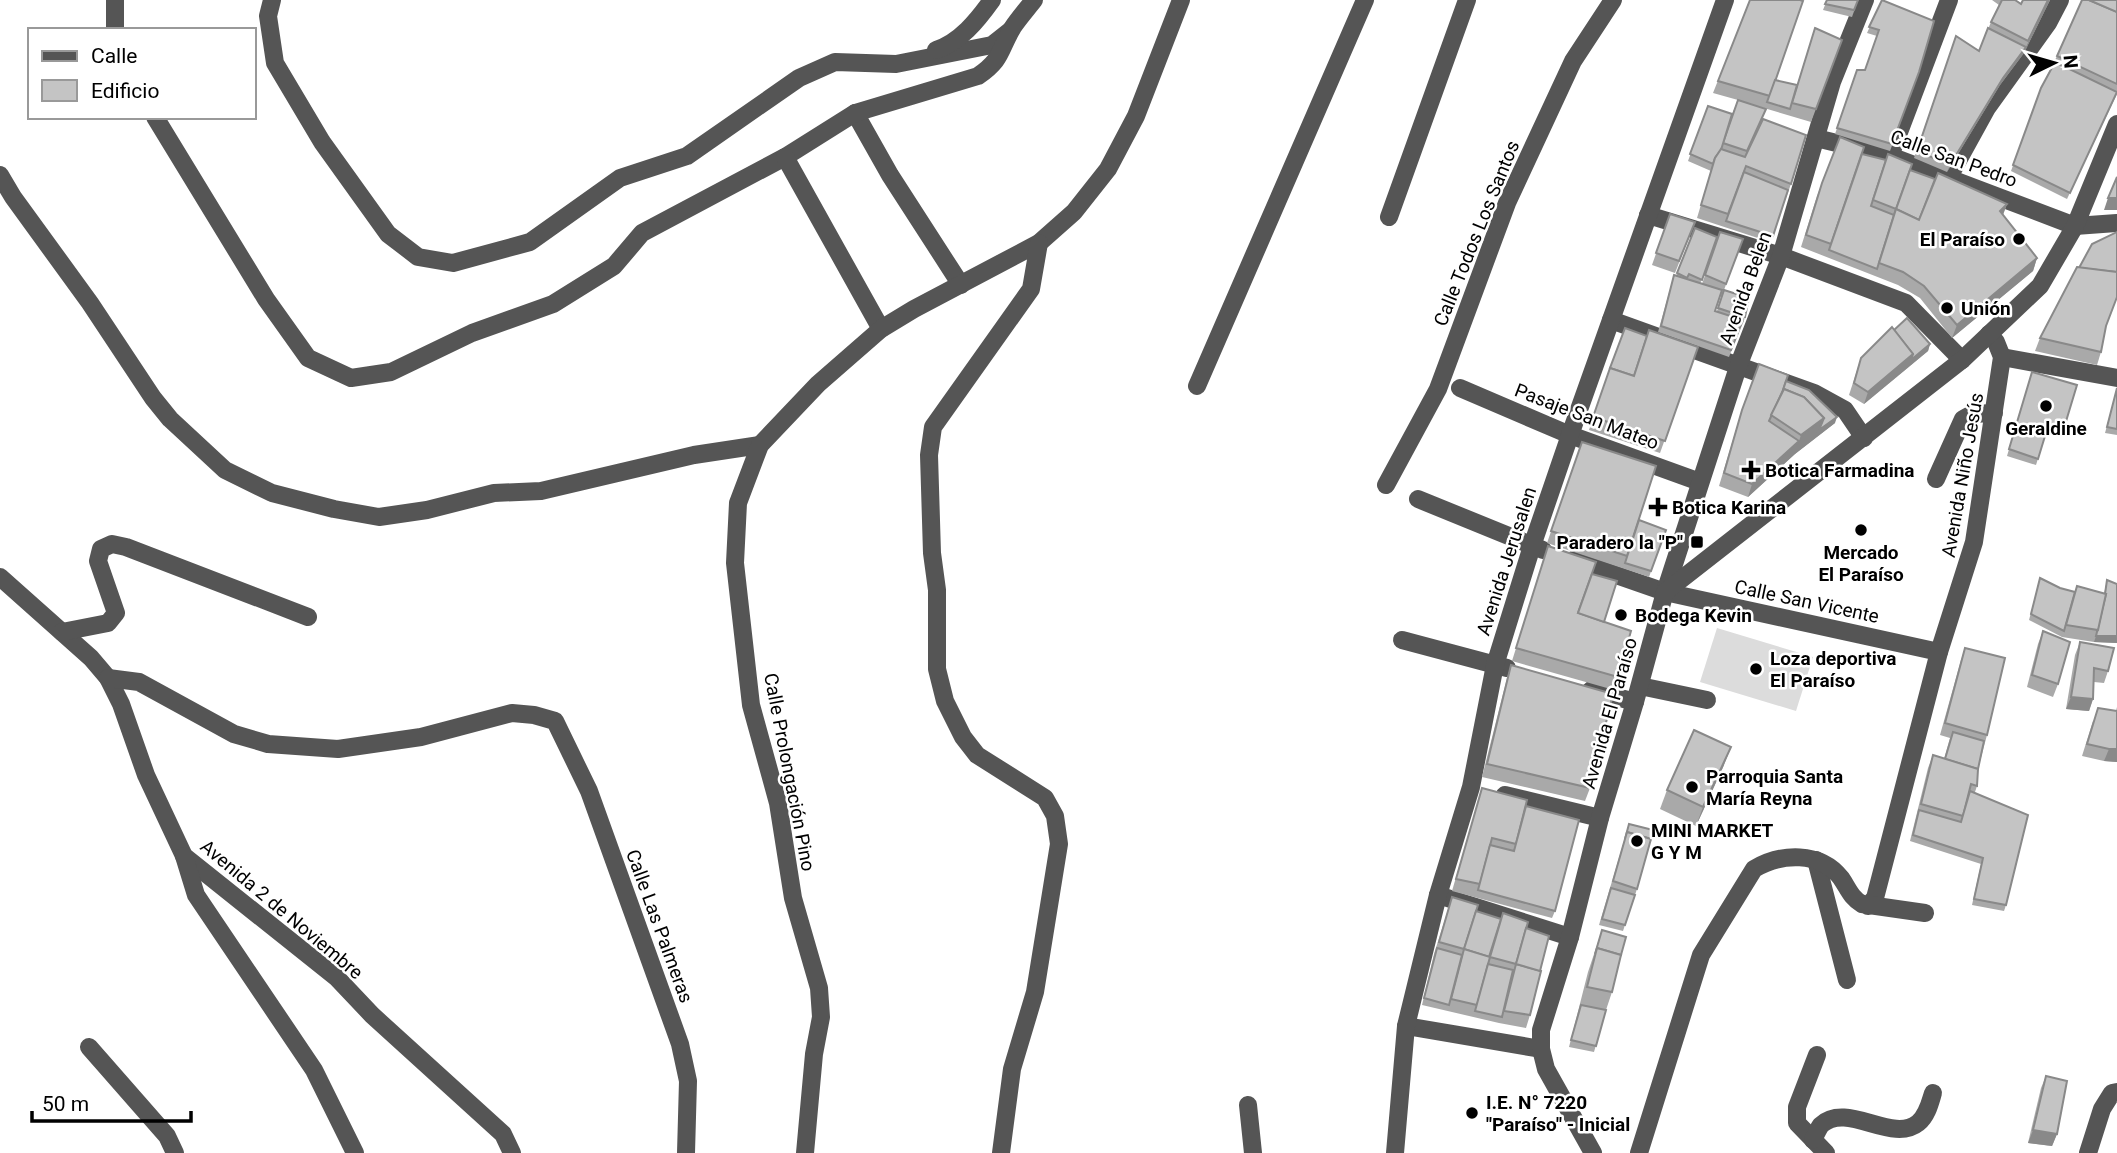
<svg xmlns="http://www.w3.org/2000/svg" width="2117" height="1153" font-family="Roboto,sans-serif">
  <style>
    .park { fill: #dcdcdc }
    .lines { fill: none; stroke-linecap: round; stroke-linejoin: round }
    .minor { stroke: #555; stroke-width: 18 }
    .wall { fill: #a9a9a9; fill-rule: evenodd }
    .shaded-wall { fill: #898989 }
    .building { fill: #c4c4c4; stroke: #898989; stroke-width: 2 }
    .poi-dot { fill: #000; stroke: #fff; stroke-width: 2.5 }
    .labels { text-anchor: middle; stroke-width: 5; stroke-linejoin: round; paint-order: stroke }
    .street-label { font-size: 19px; fill: #000; stroke: #fff }
    .poi-label { font-size: 19px; font-weight: bold; fill: #000; stroke: #fff; text-anchor: start }
  </style>
  <rect width="100%" height="100%" fill="#fff"/>
  <polygon class="park" points="1717,628 1813,657 1796,711 1700,682"/>
  <g class="lines">
    <g class="minor">
      <polyline points="115,0 115,30"/>
      <polyline points="272,0 268,16 275,63 322,142 388,234 418,257 453,263 530,242 620,178 687,156 799,78 835,62 896,64 992,45 1011,30"/>
      <path d="M936,50C960,42 977,21 992,0"/>
      <polyline points="855,113 890,175 961,285"/>
      <path d="M155,117L266,299L308,358L351,378L391,372L472,333L553,304L614,266L642,233L785,157L855,113L978,76C1003,59 999,50 1013,27C1019,18 1027,9 1034,0"/>
      <polyline points="1816,138 1890,156 2075,226 2117,223"/>
      <polyline points="1890,156 1949,0"/>
      <polyline points="785,157 881,329"/>
      <polyline points="0,175 13,197 90,303 153,398 170,419 225,470 272,493 334,509 379,517 427,510 494,493 541,491 694,455 760,445"/>
      <polyline points="1949,177 1987,108 2048,23 2060,0"/>
      <polyline points="1648,215 1781,256 1906,303 1962,360"/>
      <polyline points="1389,217 1467,0"/>
      <polyline points="1611,320 1814,393 1845,410 1864,438"/>
      <polyline points="2002,357 2117,378"/>
      <polyline points="1197,386 1365,0"/>
      <polyline points="1460,388 1570,435 1700,482"/>
      <polyline points="1936,479 1963,419 1972,414 1994,413"/>
      <polyline points="1386,485 1438,389 1507,203 1573,61 1613,0"/>
      <polyline points="1418,499 1543,550"/>
      <polyline points="1573,560 1665,592 1939,652"/>
      <polyline points="0,577 91,658 108,678 121,704 146,775 184,856 337,978 372,1015 503,1134 512,1153"/>
      <polyline points="1665,592 1739,364 1781,256 1832,82 1865,0"/>
      <polyline points="62,632 108,623 116,613 98,561 101,549 112,544 126,547 308,617"/>
      <polyline points="1402,640 1507,668"/>
      <polyline points="108,678 139,682 234,734 268,744 338,749 421,737 512,713 534,715 555,721 589,791 680,1044 688,1081 686,1153"/>
      <polyline points="1640,686 1707,700"/>
      <polyline points="1591,690 1635,702"/>
      <polyline points="1505,795 1600,818"/>
      <polyline points="184,856 196,895 314,1070 355,1153"/>
      <polyline points="1816,860 1847,980"/>
      <polyline points="1438,895 1570,937"/>
      <polyline points="1868,906 1875,898 1939,652 1974,542 2002,357 1996,342 1989,334"/>
      <polyline points="1406,1026 1541,1049"/>
      <polyline points="89,1047 167,1136 175,1153"/>
      <polyline points="1817,1055 1797,1107 1797,1123 1826,1153"/>
      <polyline points="1248,1105 1253,1153"/>
      <path d="M1813,1140C1815,1136 1818,1129 1821,1125C1847,1101 1892,1144 1918,1123C1927,1116 1930,1103 1933,1093"/>
      <polyline points="805,1153 814,1054 821,1017 819,988 793,898 778,803 751,705 735,563 738,503 760,445 818,384 881,329 914,309 1039,243 1074,212 1108,169 1136,116 1181,0"/>
      <polyline points="1001,1153 1012,1069 1035,992 1059,844 1055,816 1045,798 977,755 963,737 945,701 937,669 937,590 932,553 929,455 933,427 1031,289 1039,243"/>
      <polyline points="1395,1153 1406,1026 1438,895 1471,787 1495,665 1532,546 1570,435 1725,0"/>
      <polyline points="1593,1153 1546,1069 1541,1049 1541,1030 1570,937 1600,818 1635,702 1665,592 1962,360 2040,286 2075,226 2117,124"/>
      <path d="M1639,1153L1701,955L1754,869C1781,853 1820,851 1841,878C1848,888 1851,898 1862,904L1925,913"/>
      <polyline points="2088,1153 2102,1109 2112,1093 2117,1092"/>
    </g>
  </g>
  <g class="wall">
    <polygon points="1750,0 1775,80 1797,85 1815,28 1842,40 1811,122 1747,103 1762,120 1791,184 1770,242 1697,218 1711,171 1688,161 1708,106 1732,114 1738,100 1713,93"/>
    <polygon points="1827,0 1858,0 1852,17 1823,10"/>
    <polygon points="1882,0 1919,72 1890,151 1835,134 1857,70 1865,70 1877,36 1867,33"/>
    <polygon points="1992,0 2015,0 2021,4 2023,0 2050,0 2024,53 2000,85 1947,172 1914,158 1956,36 1979,51 1991,22 1999,5"/>
    <polygon points="2117,0 2117,94 2067,199 2011,171 2041,88 2057,56"/>
    <polygon points="1840,137 1862,154 2007,204 2003,215 2037,258 2033,271 1952,338 1920,298 1898,285 1801,247 1817,196"/>
    <polygon points="1670,214 1695,222 1675,273 1652,265"/>
    <path d="M1695,228L1717,237L1700,284H1702L1720,232L1743,239L1724,290L1745,317L1743,323H1742L1729,357L1658,332L1672,282L1674,275L1676,276ZM1720,296H1722L1717,311H1715Z"/>
    <polygon points="2079,268 2106,326 2101,352 2097,365 2035,351 2040,338"/>
    <polygon points="1894,330 1930,344 1928,351 1864,404 1849,395 1861,358"/>
    <polygon points="1647,336 1698,347 1660,453 1589,430 1606,380"/>
    <polygon points="1759,364 1786,381 1835,423 1795,454 1748,497 1719,486 1738,423"/>
    <polygon points="2030,378 2064,428 2062,434 2047,430 2036,465 2007,456"/>
    <polygon points="2117,388 2117,435 2105,433"/>
    <polygon points="1582,442 1639,521 1666,530 1649,577 1547,543"/>
    <polygon points="1548,546 1592,574 1618,677 1614,690 1512,661"/>
    <polygon points="2040,578 2060,588 2075,592 2104,594 2107,580 2117,584 2117,643 2094,642 2062,637 2029,620"/>
    <polygon points="2043,631 2058,684 2053,697 2027,687 2038,644"/>
    <polygon points="2080,642 2108,671 2104,683 2094,682 2093,699 2089,711 2066,709 2075,655"/>
    <polygon points="1965,648 1987,735 1978,769 1977,786 1975,792 2006,905 2004,911 1972,905 1981,864 1910,841 1928,768 1933,755 1944,759 1950,738 1940,735 1961,660"/>
    <polygon points="1511,665 1590,788 1585,801 1482,777 1507,678"/>
    <polygon points="2117,707 2117,762 2104,761 2082,756 2093,721 2116,711"/>
    <polygon points="1724,765 1696,826 1660,809 1667,790"/>
    <polygon points="1482,788 1526,806 1555,911 1552,918 1452,891"/>
    <polygon points="1629,824 1637,889 1623,931 1599,925"/>
    <polygon points="1452,897 1476,911 1526,928 1540,971 1530,1015 1526,1028 1499,1023 1422,1005 1434,954"/>
    <polygon points="1602,930 1621,955 1612,992 1606,1010 1594,1052 1569,1047 1588,972"/>
    <polygon points="2046,1076 2057,1134 2052,1146 2028,1143 2041,1088"/>
  </g>
  <g class="shaded-wall">
    <polygon points="2048,0 2050,0 2024,53 2000,85 1947,172 1950,165 2003,78 2026,47"/>
    <polygon points="2108,198 2117,198 2117,210 2104,210"/>
    <polygon points="2007,204 2002,217 2000,211"/>
    <polygon points="2037,258 2033,271 1952,338 1957,325"/>
    <polygon points="1930,344 1928,351 1864,404 1868,392 1913,354"/>
    <polygon points="1837,417 1835,423 1795,454 1748,497 1752,484 1799,441 1801,435 1824,418"/>
    <polygon points="2096,636 2117,636 2117,643 2094,642"/>
    <polygon points="2071,697 2093,699 2089,711 2066,709"/>
    <polygon points="1731,747 1724,765 1696,826 1703,807"/>
    <polygon points="2109,749 2117,749 2117,762 2104,761"/>
    <polygon points="2033,1130 2057,1134 2052,1146 2028,1143"/>
  </g>
  <g class="building">
    <polygon points="1750,0 1800,0 1803,1 1770,96 1718,81"/>
    <polygon points="1827,0 1858,0 1854,10 1825,4"/>
    <polygon points="1882,0 1934,21 1919,72 1892,144 1837,128 1857,70 1865,70 1879,30 1869,27"/>
    <polygon points="2002,0 2015,0 2021,4 2023,0 2048,0 2028,41 1991,22"/>
    <polygon points="2082,0 2089,0 2117,12 2117,84 2057,56"/>
    <polygon points="2089,0 2117,0 2117,12"/>
    <polygon points="1815,28 1842,40 1816,109 1792,103"/>
    <polygon points="1988,28 2026,47 2003,78 1950,165 1917,151 1956,36 1979,51"/>
    <polygon points="2055,62 2117,92 2070,193 2013,165 2041,88"/>
    <polygon points="1775,80 1797,85 1790,109 1767,102"/>
    <polygon points="1738,100 1766,109 1747,151 1723,143"/>
    <polygon points="1708,106 1732,114 1721,150 1715,158 1713,164 1690,154"/>
    <polygon points="1763,119 1806,135 1791,184 1746,166 1728,214 1701,205 1715,158 1721,149 1745,157"/>
    <polygon points="1840,137 1864,147 1831,244 1806,235 1822,183"/>
    <polygon points="1862,154 1886,160 1871,206 1894,215 1877,269 1829,250"/>
    <polygon points="1888,154 1912,164 1896,209 1873,200"/>
    <polygon points="1910,170 1935,179 1919,220 1896,209 1894,215"/>
    <polygon points="1744,172 1788,190 1773,236 1726,221"/>
    <polygon points="1938,173 2007,204 2000,211 2037,258 1957,325 1924,286 1903,272 1879,263 1896,209 1919,220"/>
    <polygon points="2117,177 2117,198 2108,198"/>
    <polygon points="1670,214 1695,222 1679,261 1656,253"/>
    <polygon points="1695,228 1717,237 1702,280 1689,274 1687,278 1677,273"/>
    <polygon points="1720,232 1743,239 1726,284 1705,275"/>
    <polygon points="2117,232 2117,272 2079,268 2092,244"/>
    <polygon points="2077,267 2117,272 2117,297 2106,326 2101,352 2040,338"/>
    <polygon points="1674,275 1722,290 1715,311 1743,320 1731,350 1661,326"/>
    <polygon points="1724,290 1749,298 1745,317 1718,308"/>
    <polygon points="1907,318 1930,344 1911,360 1913,354 1894,330"/>
    <polygon points="1892,327 1913,354 1868,392 1854,383 1861,358"/>
    <polygon points="1625,328 1647,336 1634,376 1610,368"/>
    <polygon points="1649,330 1698,347 1665,441 1593,417 1610,368 1634,376"/>
    <polygon points="1759,364 1788,375 1783,390 1769,421 1799,441 1752,484 1724,473 1742,410"/>
    <polygon points="2032,372 2077,385 2064,428 2049,423 2038,459 2009,449"/>
    <polygon points="1786,381 1809,390 1837,417 1819,430 1824,418 1804,397 1784,389 1783,390"/>
    <polygon points="2117,388 2117,429 2107,427"/>
    <polygon points="1784,389 1804,397 1824,418 1801,435 1771,415"/>
    <polygon points="1582,442 1656,466 1627,556 1551,531"/>
    <polygon points="1639,520 1666,530 1651,571 1625,563"/>
    <polygon points="1548,546 1596,562 1578,613 1631,631 1618,677 1516,648"/>
    <polygon points="1592,574 1617,581 1604,622 1578,613"/>
    <polygon points="2040,578 2060,588 2075,592 2064,631 2031,614"/>
    <polygon points="2107,580 2117,584 2117,636 2096,636 2106,594 2105,594"/>
    <polygon points="2077,586 2106,594 2098,630 2066,625"/>
    <polygon points="2043,631 2070,642 2058,684 2032,675"/>
    <polygon points="2080,642 2114,648 2108,671 2094,668 2093,699 2071,697"/>
    <polygon points="1965,648 2005,658 1987,735 1945,723"/>
    <polygon points="1511,665 1613,694 1590,788 1487,764"/>
    <polygon points="2098,708 2117,711 2117,749 2109,749 2087,744"/>
    <polygon points="1694,730 1731,747 1703,807 1667,790"/>
    <polygon points="1953,732 1984,741 1978,769 1945,759"/>
    <polygon points="1933,755 1978,769 1977,786 1971,784 1963,816 1921,804"/>
    <polygon points="1482,788 1527,800 1516,844 1492,838 1480,884 1456,879"/>
    <polygon points="1970,791 2028,815 2006,905 1974,899 1983,858 1913,835 1919,810 1961,822"/>
    <polygon points="1526,806 1579,820 1555,911 1478,890 1490,845 1514,851"/>
    <polygon points="1629,824 1653,830 1651,839 1627,832 1625,839"/>
    <polygon points="1627,832 1651,839 1637,889 1613,881"/>
    <polygon points="1611,888 1635,895 1625,925 1602,919"/>
    <polygon points="1452,897 1478,905 1464,949 1439,942"/>
    <polygon points="1476,911 1501,919 1489,957 1464,949"/>
    <polygon points="1503,913 1528,922 1516,964 1541,971 1530,1015 1504,1011 1516,964 1490,957 1477,1005 1451,999 1464,949 1490,957"/>
    <polygon points="1526,928 1549,936 1540,971 1516,964"/>
    <polygon points="1602,930 1626,937 1621,955 1597,948 1595,954"/>
    <polygon points="1437,948 1462,955 1449,1005 1424,998"/>
    <polygon points="1597,948 1621,955 1612,992 1587,987"/>
    <polygon points="1488,964 1513,970 1502,1017 1475,1011"/>
    <polygon points="1581,1005 1606,1010 1596,1046 1571,1040"/>
    <polygon points="2046,1076 2067,1081 2057,1134 2033,1130"/>
  </g>
  <g class="poi-dot">
    <circle cx="2019" cy="239" r="7"/>
    <circle cx="1947" cy="308" r="7"/>
    <circle cx="2046" cy="406" r="7"/>
    <path d="M1747.5 459.5h7v7h7v7h-7v7h-7v-7h-7v-7h7z"/>
    <path d="M1654.5 496.5h7v7h7v7h-7v7h-7v-7h-7v-7h7z"/>
    <circle cx="1861" cy="530" r="7"/>
    <rect x="1690" y="535" width="14" height="14" rx="3.5"/>
    <circle cx="1621" cy="615" r="7"/>
    <circle cx="1756" cy="669" r="7"/>
    <circle cx="1692" cy="787" r="7"/>
    <circle cx="1637" cy="841" r="7"/>
    <circle cx="1472" cy="1113" r="7"/>
  </g>
  <g class="labels">
    <g class="street-label">
      <text transform="translate(1954 158) rotate(20)" y="7">Calle San Pedro</text>
      <text transform="translate(1476 233) rotate(-68)" y="7">Calle Todos Los Santos</text>
      <text transform="translate(1745 288) rotate(-70)" y="7">Avenida Belen</text>
      <text transform="translate(1587 416) rotate(21)" y="7">Pasaje San Mateo</text>
      <text transform="translate(1962 475) rotate(-80)" y="7">Avenida Niño Jesús</text>
      <text transform="translate(1506 561) rotate(-72)" y="7">Avenida Jerusalen</text>
      <text transform="translate(1807 601) rotate(12)" y="7">Calle San Vicente</text>
      <text transform="translate(1609 713) rotate(-74)" y="7">Avenida El Paraíso</text>
      <text transform="translate(790 772) rotate(79)" y="7">Calle Prolongación Pino</text>
      <text transform="translate(282 909) rotate(40)" y="7">Avenida 2 de Noviembre</text>
      <text transform="translate(660 926) rotate(70)" y="7">Calle Las Palmeras</text>
    </g>
    <g class="poi-label">
      <text x="2005" y="246" text-anchor="end">El Paraíso</text>
      <text x="1961" y="315">Unión</text>
      <text x="2046" y="435" text-anchor="middle">Geraldine</text>
      <text x="1765" y="477">Botica Farmadina</text>
      <text x="1672" y="514">Botica Karina</text>
      <text x="1683" y="549" text-anchor="end">Paradero la "P"</text>
      <text x="1861" y="559" text-anchor="middle">Mercado<tspan x="1861" dy="22">El Paraíso</tspan></text>
      <text x="1635" y="622">Bodega Kevin</text>
      <text x="1770" y="665">Loza deportiva<tspan x="1770" dy="22">El Paraíso</tspan></text>
      <text x="1706" y="783">Parroquia Santa<tspan x="1706" dy="22">María Reyna</tspan></text>
      <text x="1651" y="837">MINI MARKET<tspan x="1651" dy="22">G Y M</tspan></text>
      <text x="1486" y="1109">I.E. N° 7220<tspan x="1486" dy="22">"Paraíso" - Inicial</tspan></text>
    </g>
  </g>
  <rect x="28" y="28" width="228" height="91" fill="#ffffff" stroke="#999999" stroke-width="2"/>
  <rect x="42" y="51" width="35" height="10" fill="#555555" stroke="#999999" stroke-width="2"/>
  <text x="91" y="63" font-size="21" fill="#000000">Calle</text>
  <rect x="42" y="80" width="35" height="21" fill="#c4c4c4" stroke="#999999" stroke-width="2"/>
  <text x="91" y="98" font-size="21" fill="#000000">Edificio</text>
  <g transform="translate(2054 63) rotate(85)" stroke="#ffffff" stroke-width="5" paint-order="stroke">
  <path d="M0-5L12 26L0 18L-12 26Z" fill="#000000"/>
  <text y="-10" font-size="19" font-weight="bold" text-anchor="middle" fill="#000000">N</text>
  </g>
  <path d="M32 1111v10h159v-10" fill="none" stroke="#000000" stroke-width="3.5"/>
  <text x="42" y="1111" font-size="21" fill="#000000" stroke="#ffffff" stroke-width="5" paint-order="stroke">50 m</text>
</svg>
